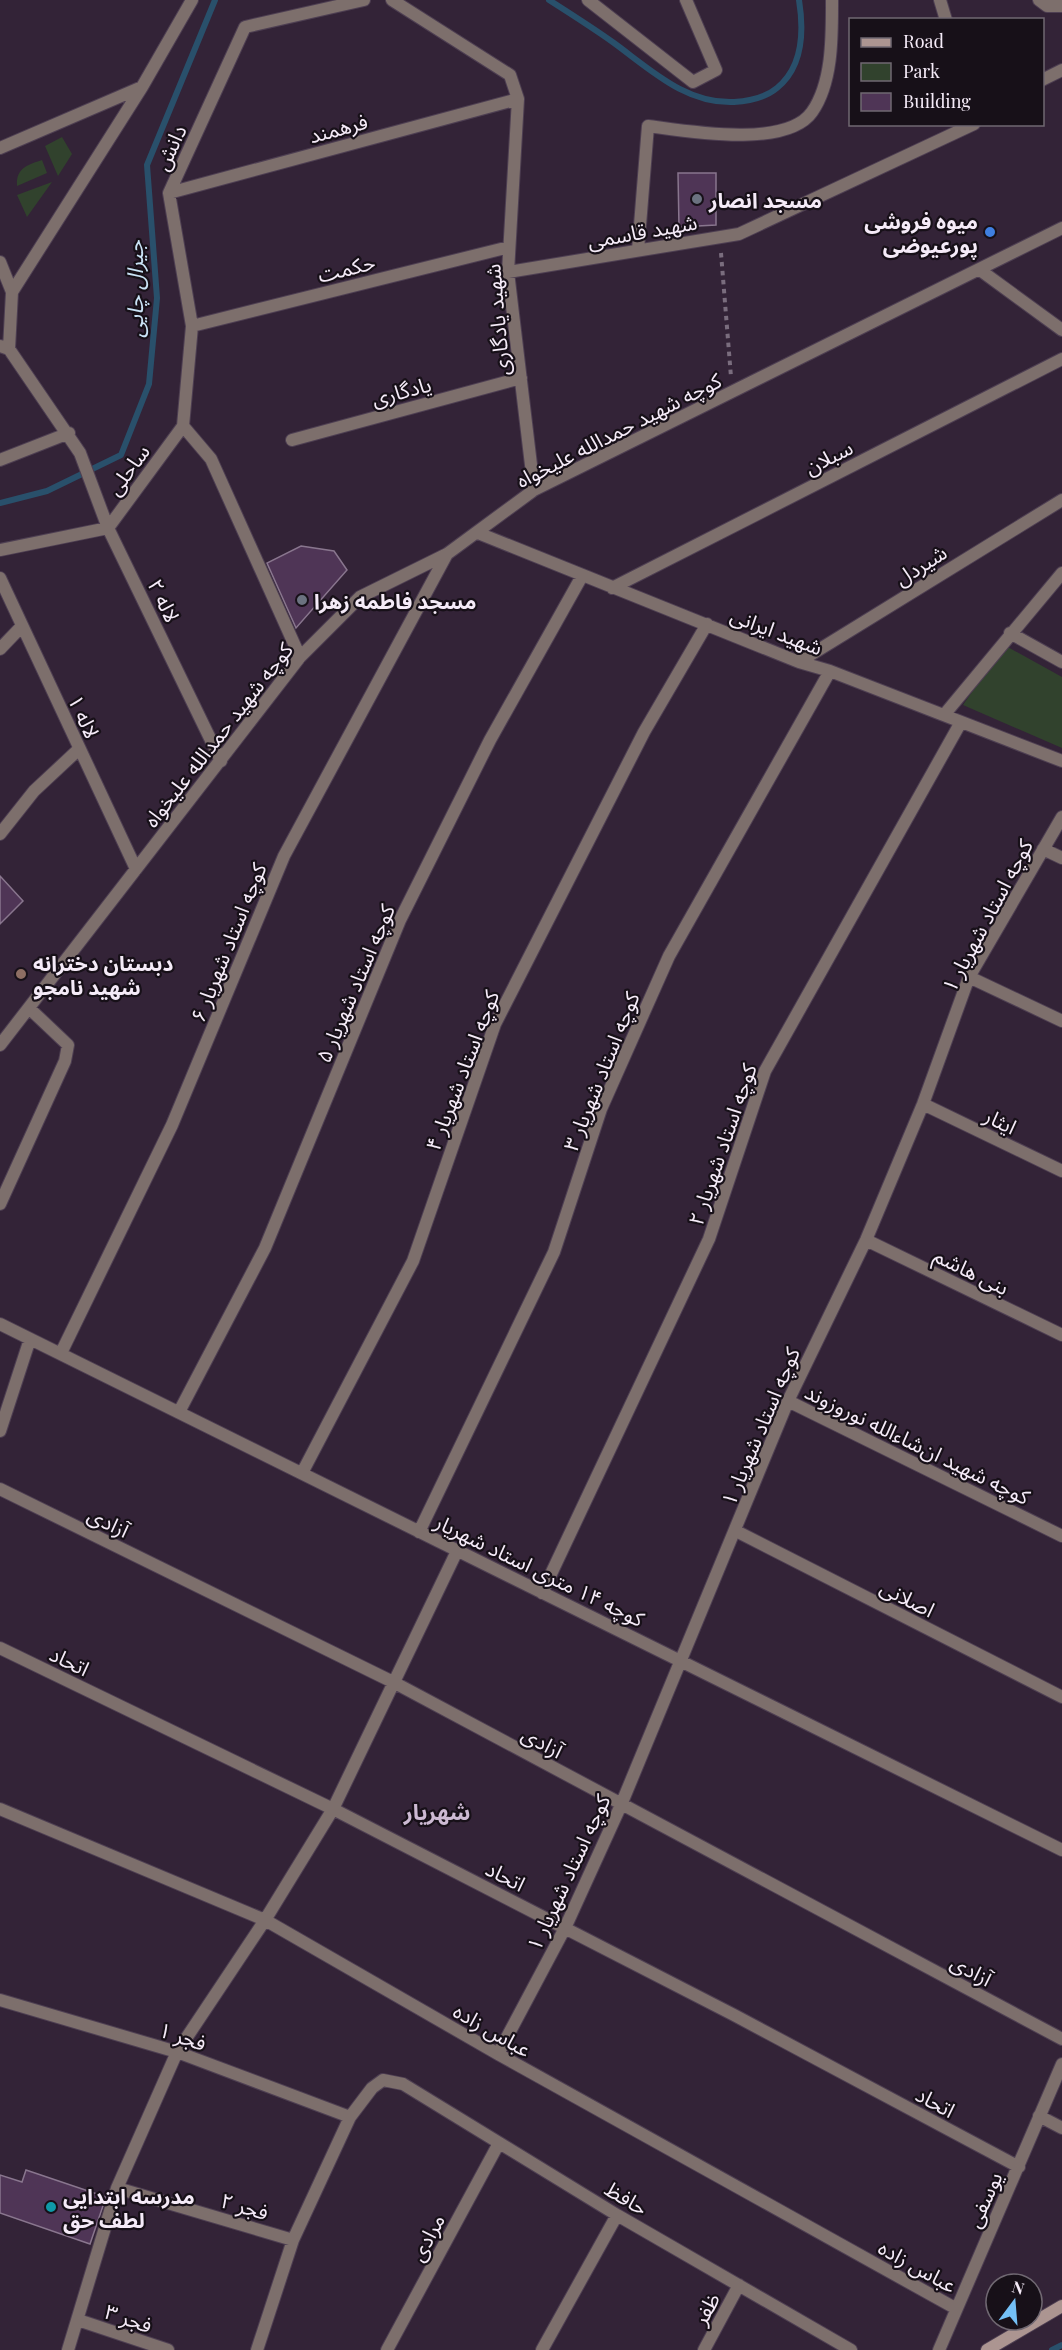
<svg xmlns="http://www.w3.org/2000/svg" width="1062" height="2350" font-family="'Playfair Display','Noto Sans Arabic',serif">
<rect width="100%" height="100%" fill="#332337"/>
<path fill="#31422d" d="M62,137L72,154L58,176L45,146Z
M42,160L47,173L17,186C16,168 27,165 42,160Z
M52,182L27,217L17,195Z
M1004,645L1062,677V748L963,705Z"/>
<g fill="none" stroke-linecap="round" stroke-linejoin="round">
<path stroke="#29506b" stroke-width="6" d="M549,0C571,14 593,28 614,43C651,70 686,104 734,102C749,101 765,98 777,88C803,67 804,31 799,0
M0,503L47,491L121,455L149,384L157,298L147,165L215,0
M1052,2350L1062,2345"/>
</g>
<path fill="#4f3556" stroke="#89768e" stroke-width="1.5" d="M678,173H716V225L679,227Z
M301,546L334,551L347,570L296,628L267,563Z
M0,876L23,901L0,924Z
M26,2170L106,2197L90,2244L0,2213V2175L22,2182Z"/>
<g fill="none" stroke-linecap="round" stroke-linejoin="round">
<g stroke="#4e3f52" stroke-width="14">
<path id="street" d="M392,0L510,75L518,99L508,272L534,490
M588,0L693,82L716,70L686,0
M940,0L946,20
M1039,0L1047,6H1062
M1042,80L1062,70
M0,148L142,87
M169,193L518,99
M638,250L648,126C686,131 786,149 812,112C833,82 832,35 832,0
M0,262L12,292L9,349L0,346
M980,270L1062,330
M508,272L739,234L974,124
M12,292L142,87L192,0
M192,326L509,247
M9,349L80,453L108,528L221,761
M183,426L211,459L300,657
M292,440L521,378
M0,460L69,433
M478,533L799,662L830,671L1062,761
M0,550L108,528L183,426L192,326L169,193L245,27L364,0
M0,578L136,869
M612,588L1062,359
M1010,633L1062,662
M0,649L21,627
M799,662L1062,500
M944,715L1062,573
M0,834L34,791L79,749
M1043,849L1062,858
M969,977L1062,1021
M0,1045L300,657L360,597L447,554L534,490L1062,228
M923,1104L1062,1171
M0,1204L65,1061L68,1045L30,1009
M866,1240L1062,1335
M0,1324L1062,1850
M61,1353L172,1125L284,856L447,554
M788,1401L1062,1536
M179,1412L265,1248L400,920L490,740L582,576
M0,1431L30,1339
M302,1473L413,1261L495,1024L644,732L707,624
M0,1489L395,1683L1062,2039
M736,1531L1062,1697
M419,1532L554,1252L601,1109L669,956L830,671
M542,1593L709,1239L765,1071L961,722
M0,1648L333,1809L734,2015L1019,2167
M0,1809L265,1920L498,2054L955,2308
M0,2000L177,2052L350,2117
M498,2054L565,1928L621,1805L788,1401L866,1240L923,1104L969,977L1062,817
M1039,2116L1062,2128
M117,2188L293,2240
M78,2320L168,2350
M68,2350L117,2188L177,2052L265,1920L333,1809L457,1551
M257,2350L293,2240L350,2117L372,2088L383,2080L403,2084L617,2215L851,2350
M387,2350L499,2143
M542,2350L617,2215
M704,2350L739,2285
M939,2350L1062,2064"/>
</g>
<g stroke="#4e3f52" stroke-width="14">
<path id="secondary" d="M987,2350L1062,2306"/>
</g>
<path stroke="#7a6d7e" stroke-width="4" stroke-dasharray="4.5 4.5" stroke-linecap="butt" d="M721,253L731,377"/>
<use href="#street" stroke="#7d6f6c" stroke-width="12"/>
<use href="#secondary" stroke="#ac9591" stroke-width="12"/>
</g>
<g fill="#6b7280" stroke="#171018" stroke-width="2">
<circle cx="697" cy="199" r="6"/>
<circle cx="302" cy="600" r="6"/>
</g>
<circle fill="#3f7fe0" stroke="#171018" stroke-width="2" cx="990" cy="232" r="6"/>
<circle fill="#8d6e63" stroke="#171018" stroke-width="2" cx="21" cy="974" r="6"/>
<circle fill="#0f9aa8" stroke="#171018" stroke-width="2" cx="51" cy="2207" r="6"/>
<g text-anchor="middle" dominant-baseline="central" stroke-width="4.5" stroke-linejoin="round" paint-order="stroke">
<g font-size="21" fill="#f5ebf8" stroke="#171018">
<text transform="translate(338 127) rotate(-15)">فرهمند</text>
<text transform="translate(169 147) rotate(-65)">دانش</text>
<text transform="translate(642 230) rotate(-10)">شهید قاسمی</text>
<text transform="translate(346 267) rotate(-14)">حکمت</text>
<text transform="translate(496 320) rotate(-95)">شهید یادگاری</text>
<text transform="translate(401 390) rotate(-15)">یادگاری</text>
<text transform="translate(618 429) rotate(-27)">کوچه شهید حمدالله علیخواه</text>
<text transform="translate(828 456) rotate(-27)">سبلان</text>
<text transform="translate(127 469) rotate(-54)">ساحلی</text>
<text transform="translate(920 564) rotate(-32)">شیردل</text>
<text transform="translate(165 600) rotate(64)">لاله ۲</text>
<text transform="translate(777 630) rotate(21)">شهید ایرانی</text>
<text transform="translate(85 716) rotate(65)">لاله ۱</text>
<text transform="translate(217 734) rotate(-52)">کوچه شهید حمدالله علیخواه</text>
<text transform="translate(986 915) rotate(-62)">کوچه استاد شهریار ۱</text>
<text transform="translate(227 942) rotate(-68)">کوچه استاد شهریار ۶</text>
<text transform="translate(354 983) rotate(-67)">کوچه استاد شهریار ۵</text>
<text transform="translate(461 1070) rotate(-69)">کوچه استاد شهریار ۴</text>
<text transform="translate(600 1071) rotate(-68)">کوچه استاد شهریار ۳</text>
<text transform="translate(1001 1120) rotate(26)">ایثار</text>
<text transform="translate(721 1144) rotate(-71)">کوچه استاد شهریار ۲</text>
<text transform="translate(972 1270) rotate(26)">بنی هاشم</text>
<text transform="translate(759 1426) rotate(-67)">کوچه استاد شهریار ۱</text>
<text transform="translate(918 1443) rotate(26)">کوچه شهید ان‌شاءالله نوروزوند</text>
<text transform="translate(109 1521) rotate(26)">آزادی</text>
<text transform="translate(540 1569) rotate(26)">کوچه ۱۴ متری استاد شهریار</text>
<text transform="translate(908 1597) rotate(27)">اصلانی</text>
<text transform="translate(70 1660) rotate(26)">اتحاد</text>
<text transform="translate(543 1741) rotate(28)">آزادی</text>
<text transform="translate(567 1872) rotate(-65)">کوچه استاد شهریار ۱</text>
<text transform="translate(506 1875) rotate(27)">اتحاد</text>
<text transform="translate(972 1969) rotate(28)">آزادی</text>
<text transform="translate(493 2029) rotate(30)">عباس زاده</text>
<text transform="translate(183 2035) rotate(18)">فجر ۱</text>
<text transform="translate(936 2101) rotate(28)">اتحاد</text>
<text transform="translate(627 2197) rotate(31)">حافظ</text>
<text transform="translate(983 2199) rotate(-66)">یوسفی</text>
<text transform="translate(245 2205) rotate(16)">فجر ۲</text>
<text transform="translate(426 2237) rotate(-62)">مرادی</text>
<text transform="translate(918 2265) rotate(29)">عباس زاده</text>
<text transform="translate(705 2308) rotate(-61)">ظفر</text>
<text transform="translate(129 2317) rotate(19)">فجر ۳</text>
</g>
<g font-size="21" font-weight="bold" fill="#f5ebf8" stroke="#171018" text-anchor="start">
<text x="709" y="199">مسجد انصار</text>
<text x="978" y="220" text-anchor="end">میوه فروشی<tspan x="978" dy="24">پورعیوضی</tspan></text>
<text x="314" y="600">مسجد فاطمه زهرا</text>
<text x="33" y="962">دبستان دخترانه<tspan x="33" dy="24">شهید نامجو</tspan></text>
<text x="63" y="2195">مدرسه ابتدایی<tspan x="63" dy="24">لطف حق</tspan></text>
</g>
<g font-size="22" font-style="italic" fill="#cae3f6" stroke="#171018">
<text transform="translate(134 289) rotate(-90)">جیرال چایی</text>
</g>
<g font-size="22" font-weight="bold" fill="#cdbad3" stroke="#171018">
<text x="437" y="1811">شهریار</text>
</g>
</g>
<rect x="849" y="18" width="195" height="108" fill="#171018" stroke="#706872" stroke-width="1.5"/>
<rect x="861" y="38" width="30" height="9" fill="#ac9591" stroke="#706872" stroke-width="1.5"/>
<text x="903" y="48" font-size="18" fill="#f5ebf8">Road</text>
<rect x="861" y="63" width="30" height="18" fill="#31422d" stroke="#706872" stroke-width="1.5"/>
<text x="903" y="78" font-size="18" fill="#f5ebf8">Park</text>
<rect x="861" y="93" width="30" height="18" fill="#4f3556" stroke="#706872" stroke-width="1.5"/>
<text x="903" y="108" font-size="18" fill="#f5ebf8">Building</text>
<g transform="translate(1014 2302) rotate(16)"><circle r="28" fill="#171018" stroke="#706872" stroke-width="1.5"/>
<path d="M0-4.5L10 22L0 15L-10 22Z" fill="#74c0f6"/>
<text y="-9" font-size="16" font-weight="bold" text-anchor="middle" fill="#f5ebf8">N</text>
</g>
</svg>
